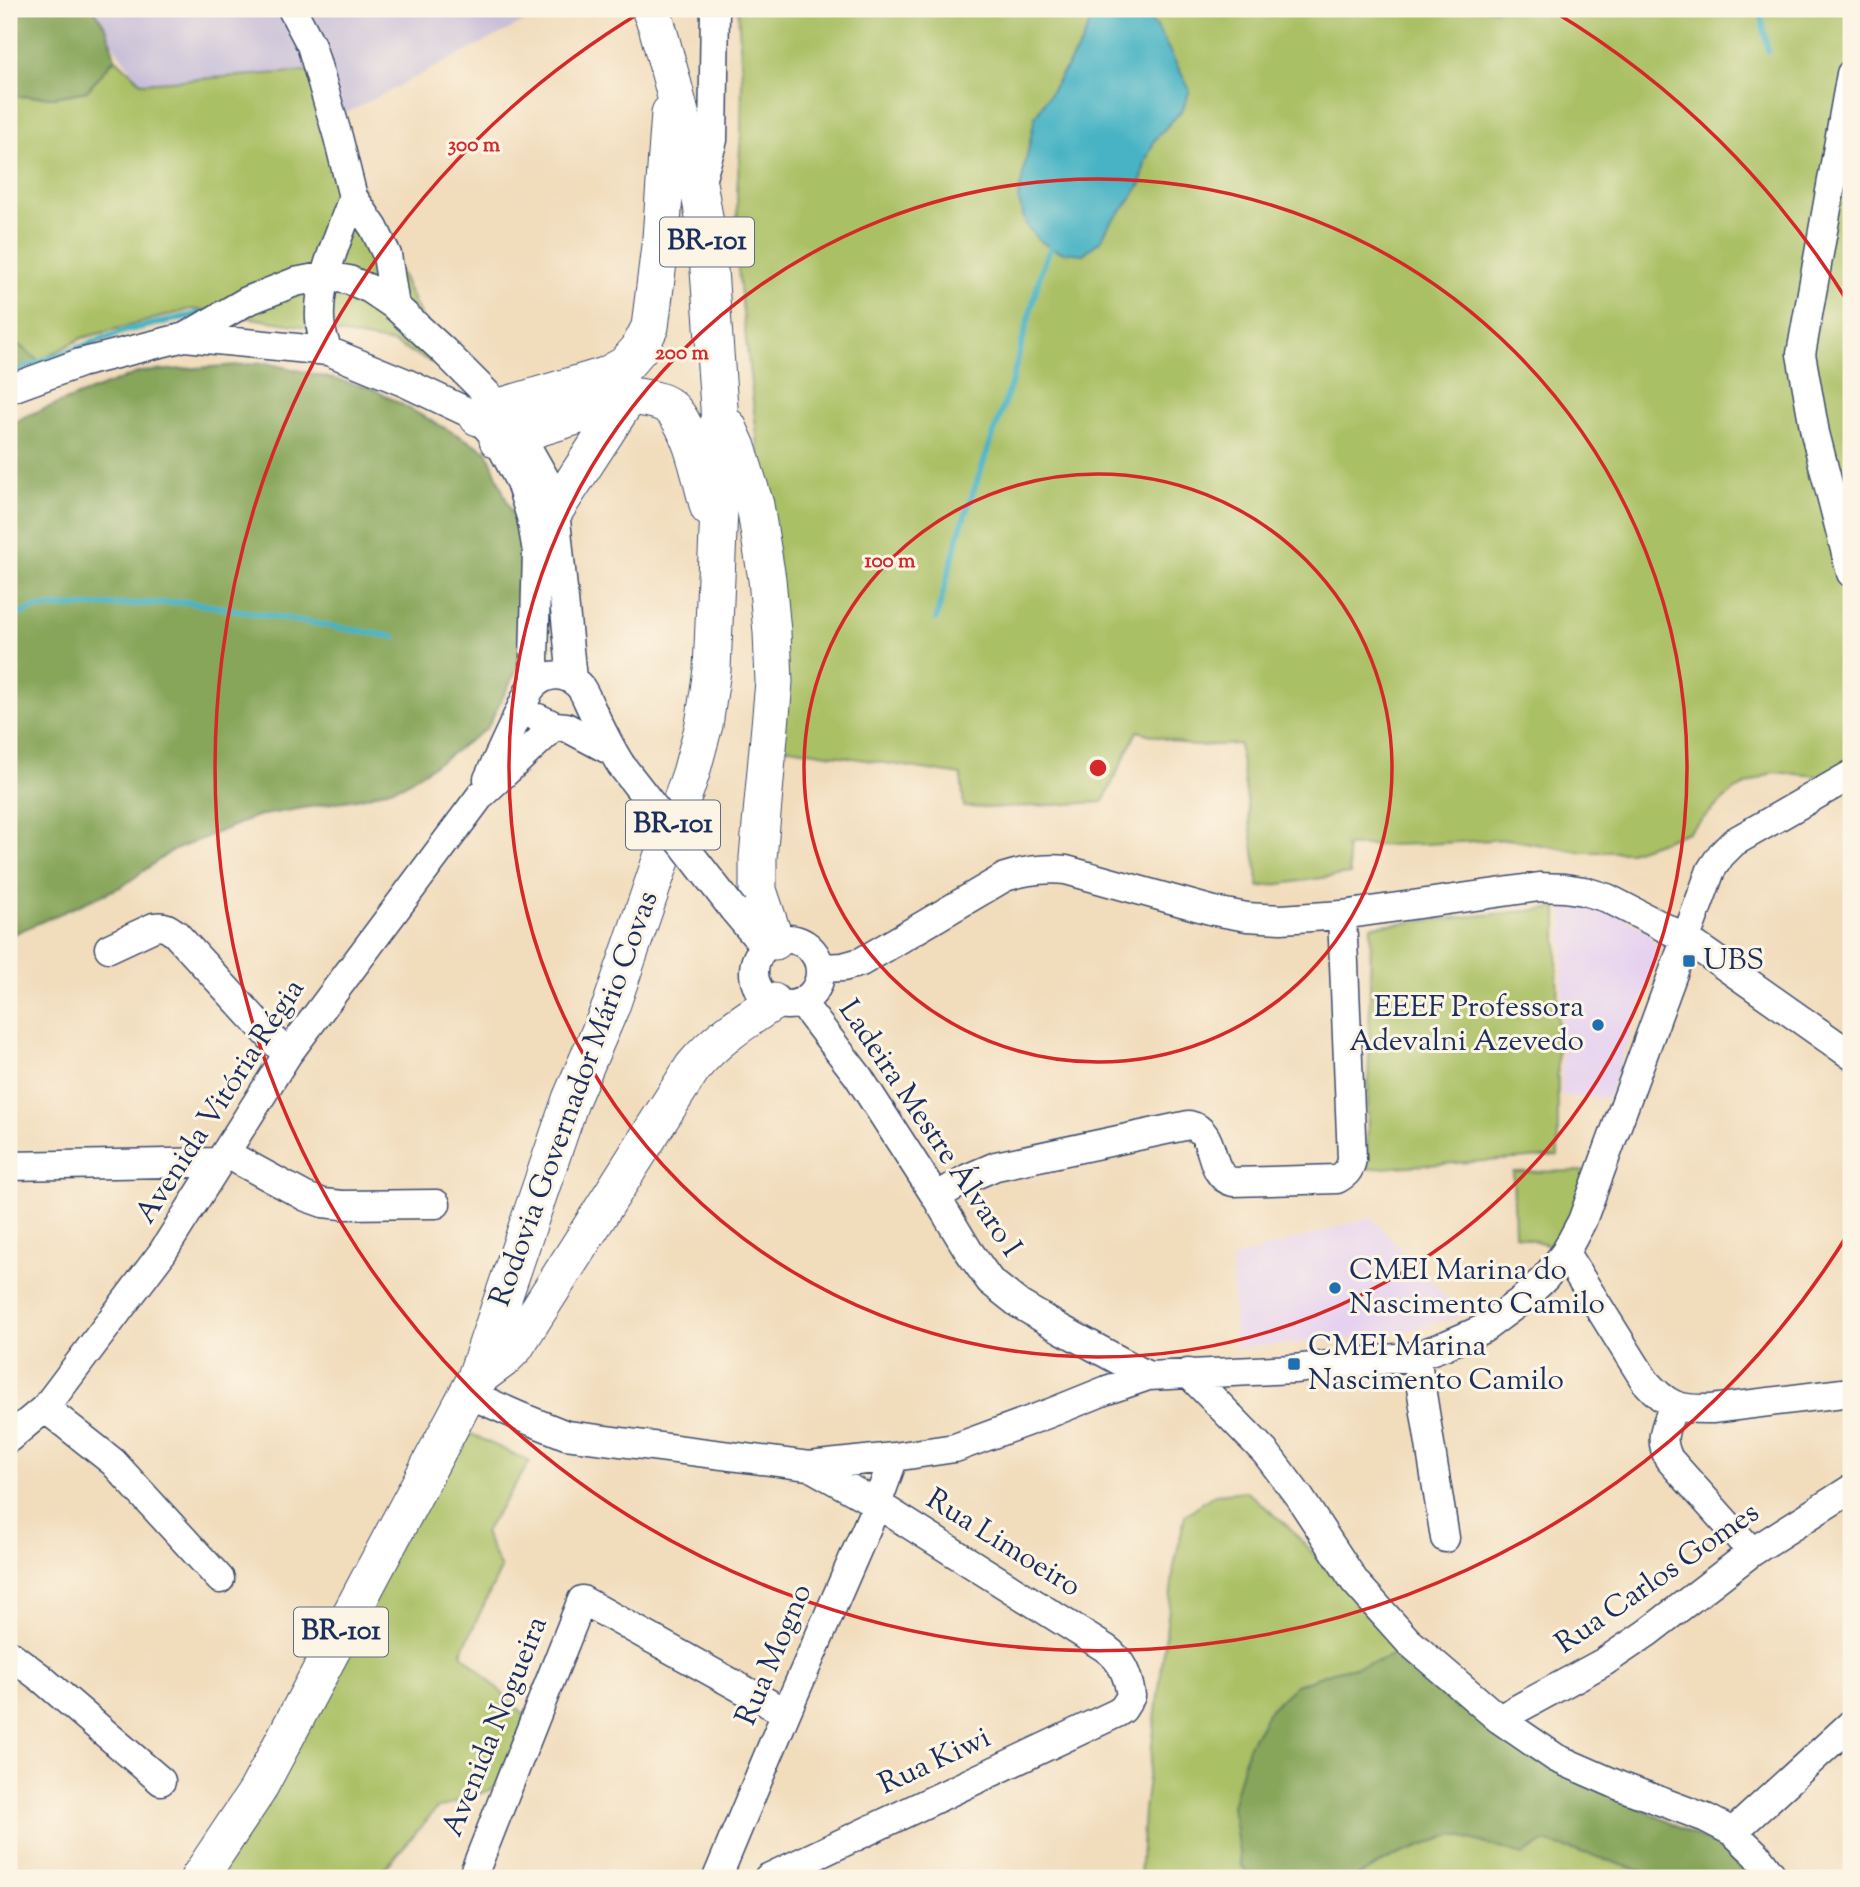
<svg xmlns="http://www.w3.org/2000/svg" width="1860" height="1887" font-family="'Sorts Mill Goudy',serif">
<rect width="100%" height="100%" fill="#fcf5e5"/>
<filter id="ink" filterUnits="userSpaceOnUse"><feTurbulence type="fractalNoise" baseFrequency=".0143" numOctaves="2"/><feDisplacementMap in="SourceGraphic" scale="14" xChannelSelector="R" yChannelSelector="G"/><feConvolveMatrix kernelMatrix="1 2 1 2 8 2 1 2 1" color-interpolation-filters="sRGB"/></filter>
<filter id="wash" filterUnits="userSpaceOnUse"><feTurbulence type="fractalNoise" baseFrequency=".00686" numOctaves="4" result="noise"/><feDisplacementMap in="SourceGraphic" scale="28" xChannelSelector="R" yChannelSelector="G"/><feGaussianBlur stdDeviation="1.57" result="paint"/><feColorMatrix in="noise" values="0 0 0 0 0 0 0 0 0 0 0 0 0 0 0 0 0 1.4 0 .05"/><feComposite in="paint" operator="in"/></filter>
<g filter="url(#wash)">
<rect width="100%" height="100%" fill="#f1dcbb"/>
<path fill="#e6d2f0" d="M1583,904L1609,908L1650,934L1658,953L1608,1098L1562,1096L1563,906Z
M1371,1217L1464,1316L1384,1336L1235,1348L1232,1259Z"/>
<path fill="#c8bfd8" d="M88,9H549L323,125L160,112Z"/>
<path fill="#aac065" stroke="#627862" stroke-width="2" d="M738,9H1095L1082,43L1051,91L1083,254L1101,240L1110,223L1124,208L1141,184L1145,162L1155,139L1183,109L1157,27L1138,9H1846L1851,21V765L1830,777L1773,772L1733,791L1688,832L1630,852H1581L1508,839L1425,844L1346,846L1350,874L1259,887L1239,744L1192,746L1137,731L1103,802L996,808L964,807L961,775L783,747L777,612L738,270L737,191L741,134L742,79Z
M115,58L142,83L308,71L445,369L393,343L283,323L192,309L82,338L39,361L9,337V96L55,97L87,91Z
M1557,908L1558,1156L1367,1169L1371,926Z
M1594,1171L1563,1249L1515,1235L1513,1172Z
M461,1429L530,1462L484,1533L501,1569L461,1653L530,1720L498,1787L436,1809L377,1878H215Z
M1246,1491L1288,1526L1401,1651L1379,1661L1333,1672L1296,1685L1241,1865L1252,1878H1140L1144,1810L1174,1567L1185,1515L1215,1494Z
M1454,1834L1523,1855L1544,1842L1592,1855L1662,1878H1354L1397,1855Z"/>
<path fill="#87a65a" stroke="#516a5c" stroke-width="2" d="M9,9H94L107,30L115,58L87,91L55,97L9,96Z
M9,337L39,361L9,376Z
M267,363L371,388L487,451L514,519L530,569L526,652L487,728L444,759L403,785L362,798L257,816L170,852L123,886L9,936V426L26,416L140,372Z
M1401,1651L1516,1744L1731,1854L1749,1870L1736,1878H1662L1592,1855L1544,1842L1523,1855L1454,1834L1397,1855L1354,1878H1252L1241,1865L1232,1806L1248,1747L1270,1709L1296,1685L1333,1672L1379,1661Z"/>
<path fill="#47b3c4" stroke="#317191" stroke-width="2" d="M1095,9H1138L1157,27L1190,90L1183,109L1155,139L1145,162L1141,183L1124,208L1110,223L1101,240L1083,254L1062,252L1051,248L1039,240L1027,227L1018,199L1035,117L1082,43Z"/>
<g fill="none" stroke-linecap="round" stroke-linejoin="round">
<path stroke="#47b3c4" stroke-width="6" d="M1760,9L1768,51
M13,374L23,368L125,331L202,313
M9,619L34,608L187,602L395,637
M936,619L960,530L1011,384L1043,264L1053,243"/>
</g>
</g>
<g filter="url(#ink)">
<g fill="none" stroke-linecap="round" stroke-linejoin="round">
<g stroke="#3b496c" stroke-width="31">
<path id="minor" d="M292,9L311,45L338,137L353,197L374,228L387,255L395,306
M1851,74L1801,354L1815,433L1851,573
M699,188L713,140L715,9
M185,337L328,351L406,383L478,417L498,440L520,482L531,517L537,552L534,659L536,683
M328,351C324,341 320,330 320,319C318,278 340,235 353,197
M9,389L80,363L185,337L247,301L295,282L326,276L349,280L370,289L395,306L443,350L500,407L519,433L545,479L551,494L555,510L572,679
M538,718L555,726L566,727L611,751
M488,779L530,689C544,672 566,670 581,688C586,695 589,705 593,712C602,731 610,748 621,765
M733,909L765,947
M754 972a33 33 0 1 1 66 0a33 33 0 1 1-66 0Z
M109,948L154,927C164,925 168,928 176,934L287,1055
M820,968L843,967L861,962L1005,877C1026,870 1044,868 1066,870L1214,911L1247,917L1281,919L1342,915L1539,887L1564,888L1584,891L1607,898L1685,938L1851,1055
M801,1002L858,1076L936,1197L968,1250L990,1281L1019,1304L1061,1329L1148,1376
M225,1153L306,1197L323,1203L342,1205L436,1204
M9,1166L220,1162
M936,1197L968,1178L996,1166L1189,1125C1219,1131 1205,1175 1233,1182L1337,1179C1346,1174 1350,1170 1352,1159L1342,915
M1565,1253L1645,1381C1667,1406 1679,1410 1712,1409L1851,1392
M1416,1356L1445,1538
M1188,1373L1266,1453L1300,1498L1355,1582L1408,1641L1499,1719L1556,1758L1620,1786L1706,1818L1733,1832L1757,1855L1774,1878
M469,1394L521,1417L566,1435L809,1466L894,1457L955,1448L1050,1413L1107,1390L1148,1376L1294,1369L1416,1356L1446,1345L1483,1329L1522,1300L1545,1278L1565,1253L1582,1221L1711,870L1721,855L1734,842L1851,775
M1674,1405C1666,1427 1658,1437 1669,1459L1752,1552
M45,1408L113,1462L220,1579
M9,1438L45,1408L162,1253L287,1055L481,795L555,726
M9,1654L41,1678L161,1781
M1499,1719L1604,1662L1647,1633L1752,1552L1851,1489
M1733,1832L1851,1724
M472,1878L582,1600L786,1713
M717,1878L786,1713L877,1504L894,1457
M768,1878L1117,1713L1123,1709L1131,1696C1128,1675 1122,1660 1105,1648L877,1504L809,1466"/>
</g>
<g stroke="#3b496c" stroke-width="39">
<path id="major" d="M478,417L500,407L605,376L625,365L639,349L650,327L661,238L670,113
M728,427L737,447L755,505L767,579L772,632L774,682L758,858V890L775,941
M498,440L638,397C650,399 664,400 673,410C692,430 701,480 709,508
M555,510L626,401
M475,1380L502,1360L515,1347L693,1067C716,1039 743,1022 773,1002
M199,1878L257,1791L475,1380L571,1099L611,1006L691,773L704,725L712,670L721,463L719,407L706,229L699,188L672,81L657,26L650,9"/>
</g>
<use href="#minor" stroke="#fff" stroke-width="28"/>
<use href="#major" stroke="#fff" stroke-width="37"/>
<g stroke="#3b496c" stroke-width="31" stroke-linecap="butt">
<path id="minor-bridge" d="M621,765L733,909"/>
</g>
<use href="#minor-bridge" stroke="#fff" stroke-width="28"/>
</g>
</g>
<g fill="none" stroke="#d62828" stroke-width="3.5">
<circle cx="1098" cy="768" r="294"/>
<circle cx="1098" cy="768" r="589"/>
<path d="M1851 1229A883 883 0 1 1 643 11M1553 11A883 883 0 0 1 1851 307"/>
</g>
<g fill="#1f6fb2" stroke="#fcf5e5" stroke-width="2.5">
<rect x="1682" y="954" width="14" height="14" rx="3.5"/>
<circle cx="1598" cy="1025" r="7"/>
<circle cx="1335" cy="1288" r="7"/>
<rect x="1287" y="1357" width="14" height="14" rx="3.5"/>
</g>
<g text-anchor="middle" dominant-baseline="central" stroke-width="6" stroke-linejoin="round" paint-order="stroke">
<g fill="#fcf5e5" stroke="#5e6a86" stroke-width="2">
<rect x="660" y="217.5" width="94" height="49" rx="5"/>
<rect x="626" y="800.5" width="94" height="49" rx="5"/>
<rect x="294" y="1607.5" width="94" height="49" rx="5"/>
</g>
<g font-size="28" font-weight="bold" fill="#1b2f5e">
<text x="707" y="242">BR-101</text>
<text x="673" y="825">BR-101</text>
<text x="341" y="1632">BR-101</text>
</g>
<g font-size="30" fill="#1b2f5e" stroke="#fcf5e5" text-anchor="start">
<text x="1703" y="961">UBS</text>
<text x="1584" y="1008" text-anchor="end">EEEF Professora<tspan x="1584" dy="34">Adevalni Azevedo</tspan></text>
<text x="1349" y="1271">CMEI Marina do<tspan x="1349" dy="34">Nascimento Camilo</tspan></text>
<text x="1308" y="1347">CMEI Marina<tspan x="1308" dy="34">Nascimento Camilo</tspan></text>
</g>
<g font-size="30" fill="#1b2f5e" stroke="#fcf5e5">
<text transform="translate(575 1099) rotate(-70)">Rodovia Governador Mário Covas</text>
<text transform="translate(221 1102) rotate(-57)">Avenida Vitória Régia</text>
<text transform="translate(929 1129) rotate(56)">Ladeira Mestre Álvaro I</text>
<text transform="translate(1003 1544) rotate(32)">Rua Limoeiro</text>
<text transform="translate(1658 1579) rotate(-35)">Rua Carlos Gomes</text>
<text transform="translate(775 1655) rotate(-67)">Rua Mogno</text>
<text transform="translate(496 1727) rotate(-68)">Avenida Nogueira</text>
<text transform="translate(935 1762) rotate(-25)">Rua Kiwi</text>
</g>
</g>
<circle cx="1098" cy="768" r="10" fill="#d62828" stroke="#fcf5e5" stroke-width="3.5"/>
<g font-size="21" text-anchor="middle" font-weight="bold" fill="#d62828" stroke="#fcf5e5" stroke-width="6" stroke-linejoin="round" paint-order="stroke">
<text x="474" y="151">300 m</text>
<text x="682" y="359">200 m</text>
<text x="890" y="567">100 m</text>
</g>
<rect width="1860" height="1887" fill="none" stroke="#fcf5e5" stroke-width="35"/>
</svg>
